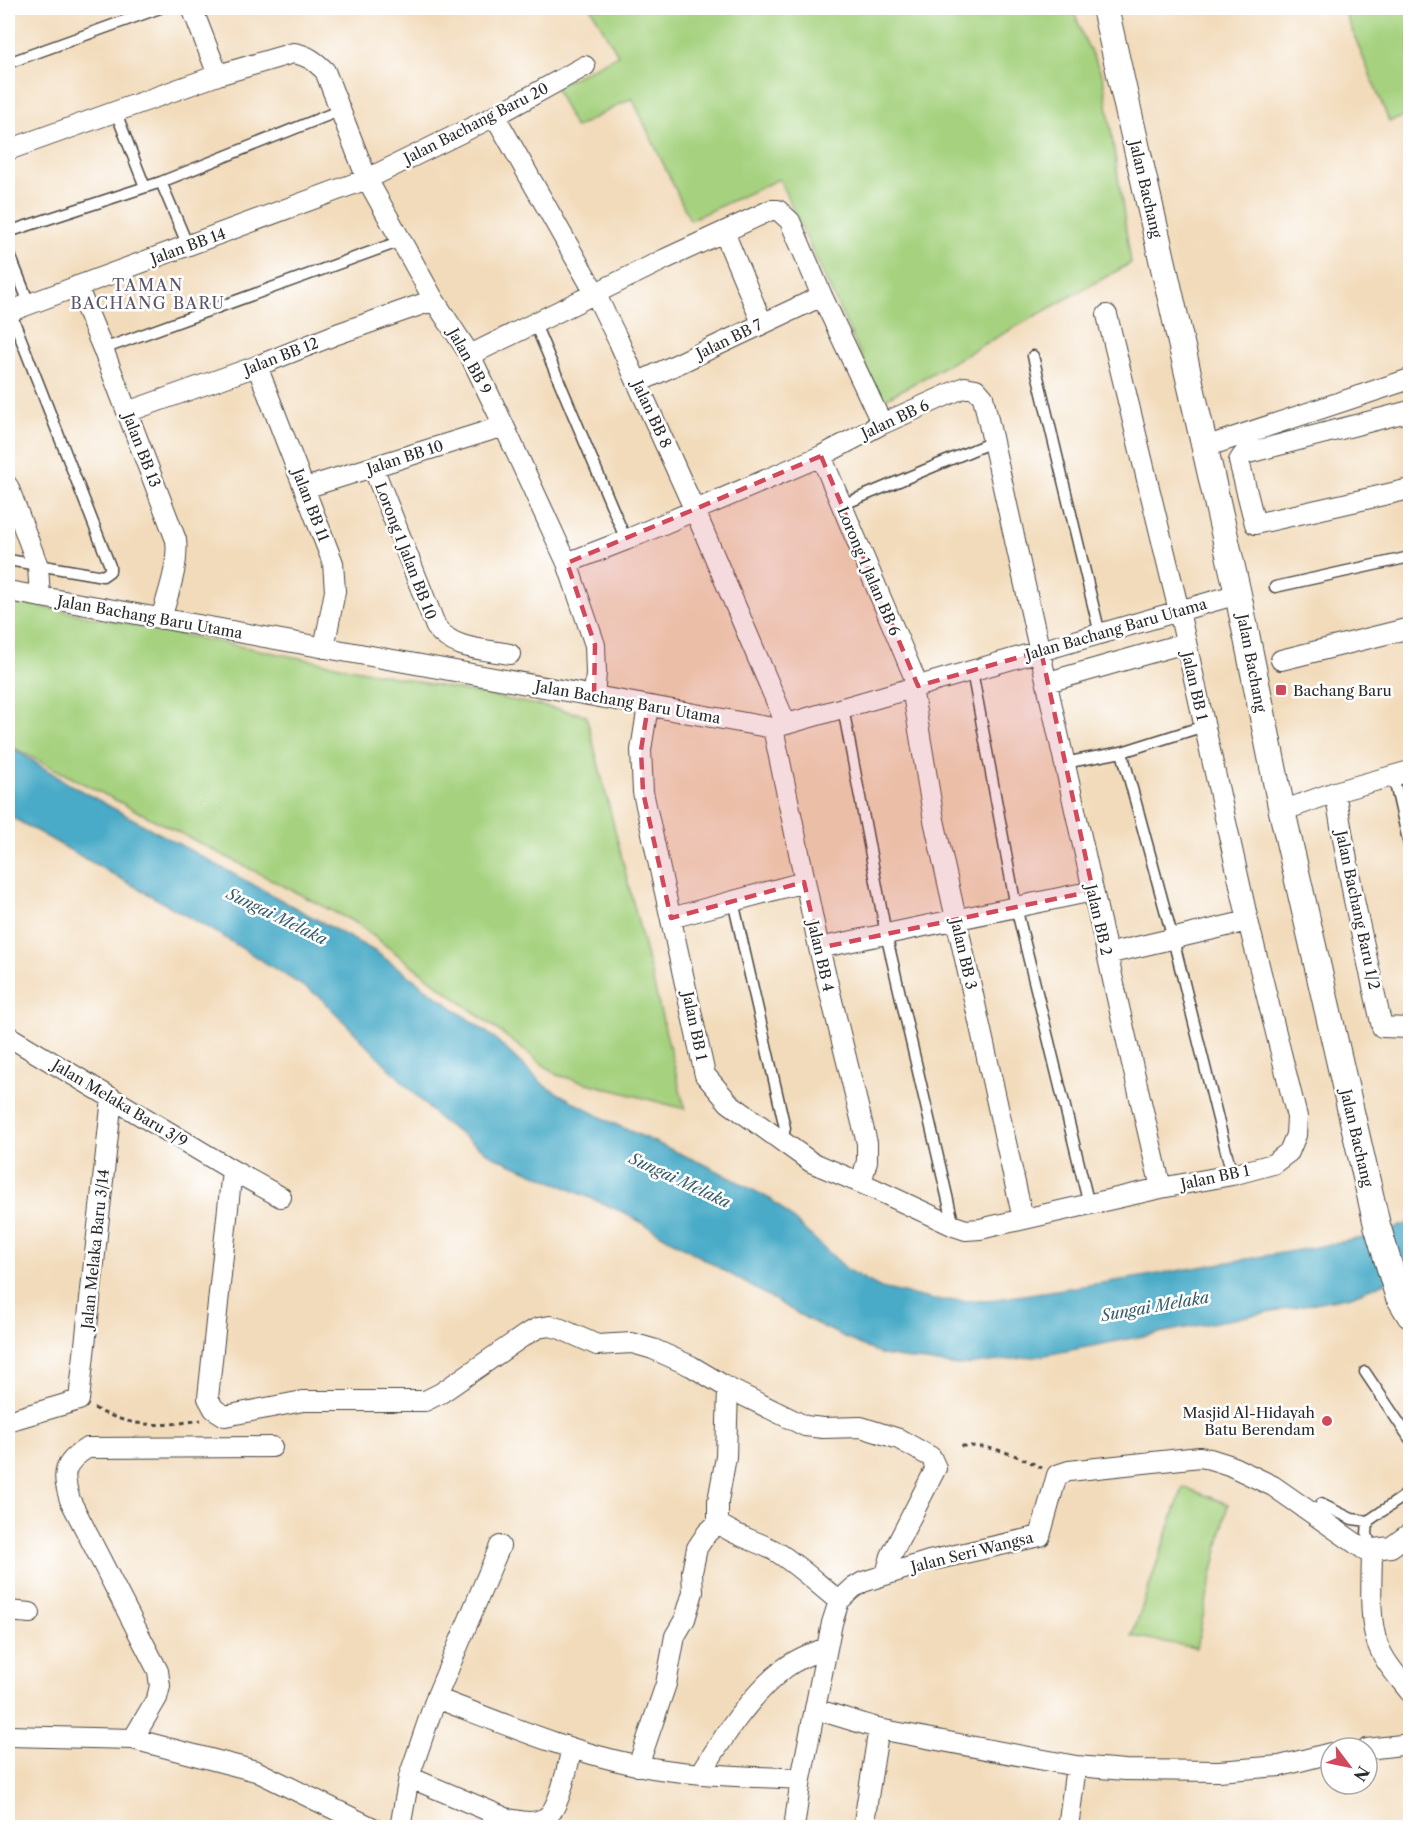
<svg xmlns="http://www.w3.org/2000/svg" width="1418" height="1835" font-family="'Libre Caslon Text',serif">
<rect width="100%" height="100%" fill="#fff"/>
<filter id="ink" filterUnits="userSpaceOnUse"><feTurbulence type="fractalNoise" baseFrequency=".0167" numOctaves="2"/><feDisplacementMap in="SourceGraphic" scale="12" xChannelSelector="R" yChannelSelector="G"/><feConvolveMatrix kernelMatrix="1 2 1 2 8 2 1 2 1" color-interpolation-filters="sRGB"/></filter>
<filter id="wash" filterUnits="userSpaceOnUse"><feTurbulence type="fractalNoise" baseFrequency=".008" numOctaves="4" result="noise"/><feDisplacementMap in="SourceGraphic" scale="24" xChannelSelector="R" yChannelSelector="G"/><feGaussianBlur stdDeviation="1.35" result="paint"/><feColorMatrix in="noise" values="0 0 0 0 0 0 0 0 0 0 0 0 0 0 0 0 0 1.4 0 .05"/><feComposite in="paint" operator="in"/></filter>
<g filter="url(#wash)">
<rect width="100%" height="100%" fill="#f2dbbb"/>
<path fill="#a6d27f" stroke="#687e55" stroke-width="1.5" d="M591,8H1073L1082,34L1103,77L1131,263L882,401L779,179L690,220L632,98L575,128L555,87L618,55Z
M1343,8H1410V116L1389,121Z
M8,600L586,715L685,1109L557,1075L356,923L8,745Z
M1183,1487L1228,1504L1196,1648L1132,1636Z"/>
<path fill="#48abc7" stroke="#3a6b79" stroke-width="1.5" d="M8,745L67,783L376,952L493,1037L545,1086L608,1121L712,1168L772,1200L849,1271L881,1288L934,1300L984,1301L1141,1277L1311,1248L1362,1238L1410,1223V1272L1351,1296L1040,1356L958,1366L882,1355L809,1320L625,1213L491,1155L441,1121L319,996L219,934L8,815Z"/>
</g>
<g filter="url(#ink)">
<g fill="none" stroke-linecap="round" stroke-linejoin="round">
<g stroke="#494541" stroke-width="13">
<path id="service" d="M8,63L160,8
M115,110L145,187
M161,182L188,246
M8,232L161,182L341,110
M8,250L29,303
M535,324L626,540
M103,349L401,241
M1033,356L1100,634
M842,505L992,442
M8,560L103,576L110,571V566L10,311
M1275,587L1410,557
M972,671L1016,907L1089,1205
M843,708L886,934L954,1226
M1122,752L1173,939L1232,1175
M1064,763L1122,752L1204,726
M1393,775L1410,849
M733,901L785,1128L782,1141
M1365,1372L1410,1439
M1321,1504L1352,1519L1368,1521
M1372,1550L1367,1534L1368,1521L1410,1492"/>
</g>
<g stroke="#494541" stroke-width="22">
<path id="minor" d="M192,8L218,75
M495,116L595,293L619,342L695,511L786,724
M8,150L218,75L293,53C307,55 315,61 325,71L367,179L434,300L470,355L504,426L567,563L595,645L596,673L594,696
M724,232L762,323
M77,286L103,349L176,540C179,566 168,593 161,619
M8,312L367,179L495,116L585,66
M470,355L665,259L771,210H778L790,221L822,296L882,424
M257,366L333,563L335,591L324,648
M637,383L822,296
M1410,411L1248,453L1243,455L1239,461L1255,524L1410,489
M127,412L257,366L337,334L434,300
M1205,447L1410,379
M821,456L918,686
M373,467L436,627C453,650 483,649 510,654
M8,486L38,566L40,597
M305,488L504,426
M567,563L626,540L821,456L882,424L965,387L976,389L983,397L1121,1016L1161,1188
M8,591L773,728L1238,594
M1281,660L1410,628
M1048,682L1185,643
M912,688L934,820L1023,1219
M648,706L641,750L643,792L705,1075L729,1103L811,1162L868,1186L954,1226L966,1230L980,1229L1161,1188L1232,1175L1273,1164L1289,1152L1296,1135L1297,1117L1248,921L1179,611L1107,315
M773,728L819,948L867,1143V1161L861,1183
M1335,792L1354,900L1382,1027L1410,1028
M1282,811L1335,792L1410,771
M671,918L804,882
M819,948L1093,891
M1107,954L1248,921
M8,1036L232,1170L281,1197
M232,1170L208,1398L214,1409L225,1416L303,1401H425L441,1393L525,1335L538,1328L550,1326L561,1329L597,1345L632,1343L653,1349L691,1366L728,1388L805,1426L823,1428L861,1427L899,1439L931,1457L936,1468L891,1556L886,1574
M728,1388L726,1457L718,1501V1523C734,1536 758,1541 777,1552C799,1566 819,1585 839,1601
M8,1421L79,1400L112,1098
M1372,1550C1372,1578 1368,1620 1378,1645C1385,1663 1399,1678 1410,1692
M8,1611L30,1613
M436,1698L500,1546
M815,1709L884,1730L1076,1766L1125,1770L1219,1771L1280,1766L1331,1753
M8,1736L133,1739L256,1771L373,1828
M133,1739L157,1698L160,1686L158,1671L70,1500C62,1474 62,1464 87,1448L272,1447
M1367,1749L1410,1744
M638,1766L666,1684L675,1636L685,1619L693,1592L692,1572L697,1548L707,1533L718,1523
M701,1773C724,1736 750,1695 785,1668C798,1658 812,1653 827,1648
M409,1777L508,1819C520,1821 534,1825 545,1818C560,1810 567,1766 572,1749
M400,1828L409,1777L436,1698C502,1723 567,1751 636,1765C690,1776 746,1776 801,1779
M794,1828L801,1779L832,1623L839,1601L853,1588L863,1582L929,1561L1040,1536L1057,1475L1069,1471L1200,1457L1210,1459L1229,1465L1273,1486L1365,1550L1391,1547L1410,1533
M863,1828L879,1728
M1068,1828L1076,1766"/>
</g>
<g stroke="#494541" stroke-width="28">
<path id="tertiary" d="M1105,8L1238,594L1282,811L1377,1225L1398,1295L1410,1315"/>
</g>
<path stroke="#494541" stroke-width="3" stroke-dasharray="4.5 4.5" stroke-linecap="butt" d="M94,1408C132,1428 159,1427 201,1420
M961,1446C991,1445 1015,1454 1042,1468"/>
<use href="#service" stroke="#fff" stroke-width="10"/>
<use href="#minor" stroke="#fff" stroke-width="20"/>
<use href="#tertiary" stroke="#fff" stroke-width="26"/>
</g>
</g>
<path fill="#d1495b" fill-opacity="0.2" stroke="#d1495b" stroke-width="4.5" stroke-dasharray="12 8" stroke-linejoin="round" d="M821,456L918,686L1041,651L1093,891L819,948L804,882L671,918L643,792L641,750L648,706L594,696L595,645L567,563Z"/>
<g fill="#d1495b" stroke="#fff" stroke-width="2">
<rect x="1275" y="684" width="12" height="12" rx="3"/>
<circle cx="1327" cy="1421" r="6"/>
</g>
<g text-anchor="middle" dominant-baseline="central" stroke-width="5" stroke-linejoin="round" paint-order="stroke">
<g font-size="15" fill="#2b2b2b" stroke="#fff">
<text transform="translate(476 123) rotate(-27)">Jalan Bachang Baru 20</text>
<text transform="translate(1146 189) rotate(77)">Jalan Bachang</text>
<text transform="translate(188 246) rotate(-20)">Jalan BB 14</text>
<text transform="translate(729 339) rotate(-26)">Jalan BB 7</text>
<text transform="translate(281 356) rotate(-21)">Jalan BB 12</text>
<text transform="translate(470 361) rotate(61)">Jalan BB 9</text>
<text transform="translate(652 414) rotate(65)">Jalan BB 8</text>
<text transform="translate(895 419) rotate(-25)">Jalan BB 6</text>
<text transform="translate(142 450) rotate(69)">Jalan BB 13</text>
<text transform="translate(405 457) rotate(-18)">Jalan BB 10</text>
<text transform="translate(311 505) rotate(69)">Jalan BB 11</text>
<text transform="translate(406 551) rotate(69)">Lorong 1 Jalan BB 10</text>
<text transform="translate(869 571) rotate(67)">Lorong 1 Jalan BB 6</text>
<text transform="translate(150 617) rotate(10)">Jalan Bachang Baru Utama</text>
<text transform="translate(1116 629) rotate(-16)">Jalan Bachang Baru Utama</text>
<text transform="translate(1252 663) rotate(79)">Jalan Bachang</text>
<text transform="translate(1195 686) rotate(77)">Jalan BB 1</text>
<text transform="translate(628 702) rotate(10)">Jalan Bachang Baru Utama</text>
<text transform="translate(1358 910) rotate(78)">Jalan Bachang Baru 1/2</text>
<text transform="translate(1099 920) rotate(77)">Jalan BB 2</text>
<text transform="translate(964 954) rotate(77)">Jalan BB 3</text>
<text transform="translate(821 956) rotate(77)">Jalan BB 4</text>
<text transform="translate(695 1026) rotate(78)">Jalan BB 1</text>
<text transform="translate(120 1103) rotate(31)">Jalan Melaka Baru 3/9</text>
<text transform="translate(1357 1138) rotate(77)">Jalan Bachang</text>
<text transform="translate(1215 1177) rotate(-12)">Jalan BB 1</text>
<text transform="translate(95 1249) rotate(-84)">Jalan Melaka Baru 3/14</text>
<text transform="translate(972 1552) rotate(-14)">Jalan Seri Wangsa</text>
</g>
<g font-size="15" fill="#2b2b2b" stroke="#fff" text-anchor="start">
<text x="1293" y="690">Bachang Baru</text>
<text x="1315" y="1412" text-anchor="end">Masjid Al-Hidayah<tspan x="1315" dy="17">Batu Berendam</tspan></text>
</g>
<g font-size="16" letter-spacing="1.5" fill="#5b5667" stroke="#fff">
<text x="148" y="285">TAMAN<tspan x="148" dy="18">BACHANG BARU</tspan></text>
</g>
<g font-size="16" font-style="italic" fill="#375e69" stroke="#fff">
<text transform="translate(277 916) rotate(26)">Sungai Melaka</text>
<text transform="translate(680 1180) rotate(25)">Sungai Melaka</text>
<text transform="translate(1155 1306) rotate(-10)">Sungai Melaka</text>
</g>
</g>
<rect width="1418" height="1835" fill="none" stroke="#fff" stroke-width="30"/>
<g transform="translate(1349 1766) rotate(122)"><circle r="28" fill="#ffffff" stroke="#aaaaaa" stroke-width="1.5"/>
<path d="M0-4.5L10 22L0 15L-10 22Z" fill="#d1495b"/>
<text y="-9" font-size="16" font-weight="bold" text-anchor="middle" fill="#2b2b2b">N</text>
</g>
</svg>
